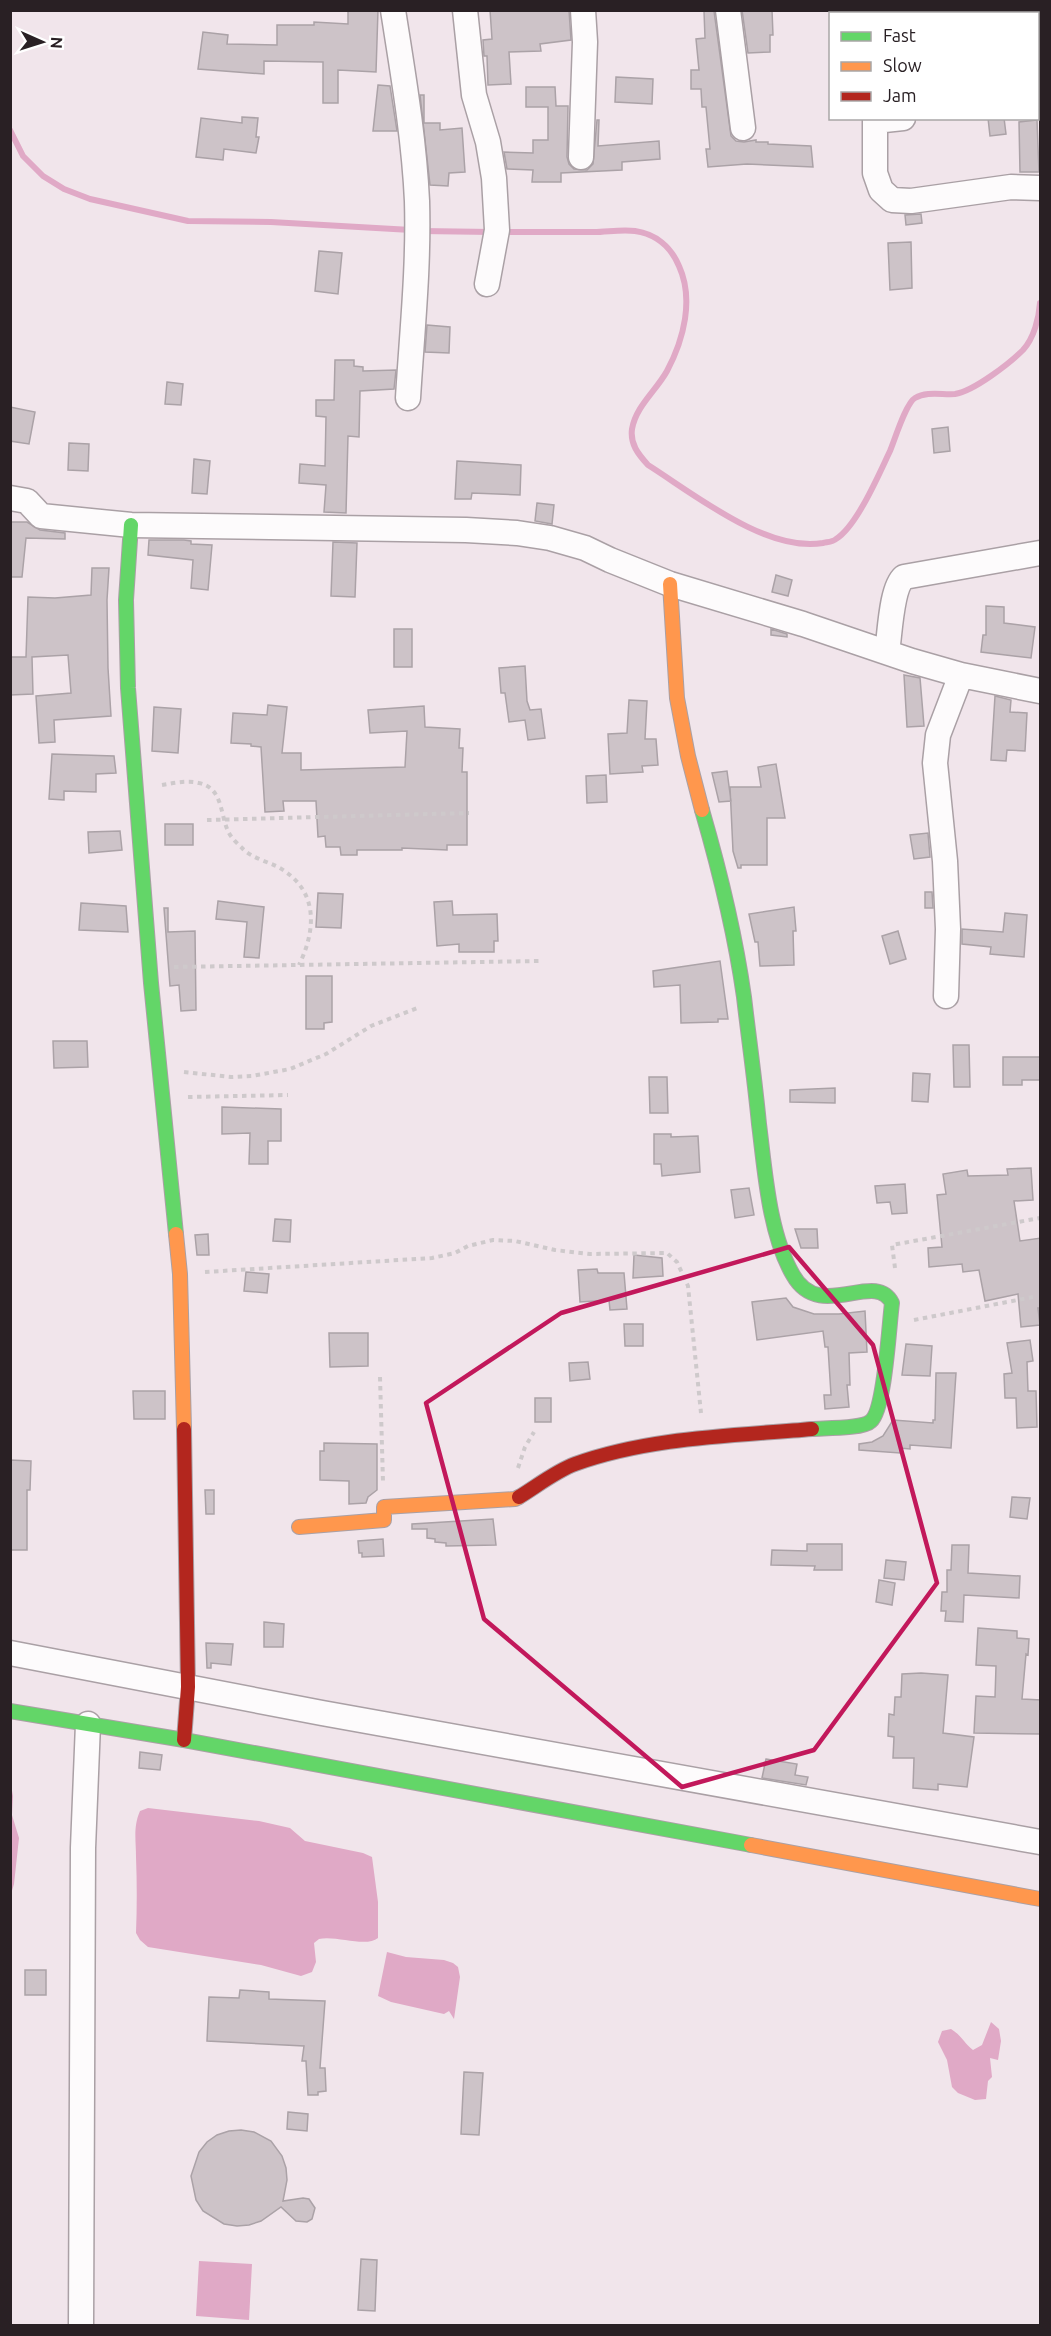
<svg xmlns="http://www.w3.org/2000/svg" width="1051" height="2336" font-family="Ubuntu,sans-serif">
<rect width="100%" height="100%" fill="#f1e5eb"/>
<path fill="#e0a9c6" d="M11,1785L13,1796L12,1815L19,1838L14,1884L11,1894Z
M148,1808L259,1821L290,1828L305,1841L363,1853L372,1857L378,1902V1938C366,1948 336,1935 319,1939L314,1943L316,1962L312,1972L301,1976L261,1965L148,1947L140,1940L136,1933C137,1908 137,1882 136,1857C136,1840 133,1827 140,1811Z
M387,1952L406,1957L444,1960L453,1963L458,1967L460,1977L454,2019L449,2011L444,2014L391,2002L378,1996Z
M991,2022L999,2029L1001,2041L998,2060L990,2058L992,2077L988,2081L986,2099L975,2100L958,2093L952,2087L947,2060L938,2042L942,2031L951,2029C961,2035 964,2043 973,2050L982,2045Z
M199,2261L252,2264L249,2320L196,2316Z"/>
<g fill="none" stroke-linecap="round" stroke-linejoin="round">
<path stroke="#e0a9c6" stroke-width="6" d="M10,130L23,156L43,176L64,189L90,199L188,221L271,222L411,230
M421,231L492,232
M502,232C533,232 563,232 594,232C607,232 622,229 635,231C656,234 671,247 679,266C694,299 684,339 667,371C656,391 636,406 632,429C630,444 638,454 648,465C694,494 767,553 823,543C827,542 833,542 836,539C857,526 879,474 890,451C895,439 906,403 915,398C927,391 942,395 955,394C974,391 1010,363 1023,350C1034,338 1039,318 1040,303"/>
</g>
<path fill="#cdc3c8" stroke="#aba2a7" stroke-width="1.5" d="M348,10H378L376,72L338,70V103H323V62L264,61V74L198,69L203,32L228,35L227,44L277,45V25H314V22L348,24Z
M490,10H569L571,40L540,44L541,51L509,52L511,84L488,85L487,56H484L483,40L492,39Z
M742,10H772L773,35H770V52L748,53Z
M704,11H714L731,136L736,141L744,142L756,140V142H768V144L811,146L813,167L747,164L708,167L706,149H710L706,107H702L701,89H691V70H699L696,39L705,38Z
M616,77L653,79L652,104L615,102Z
M378,85L390,86L397,131H373Z
M526,87H555L556,106H568L567,157L569,164L574,169L587,170L593,164L597,120H599L598,146L659,141L660,159L622,162V170L561,173V182H532L533,170L507,169L504,152L533,153V140H548V107H526Z
M420,95H424V123H440V130L462,128L465,172L449,173L448,186L430,185Z
M242,117L258,118L256,137H259L256,153L224,149L223,160L196,157L201,118L242,123Z
M988,118H1004L1006,134L990,136Z
M1037,120L1039,172H1020L1019,122Z
M921,214L922,223L906,225L905,215Z
M911,242L912,288L890,290L888,243Z
M319,251L342,253L338,294L315,291Z
M427,325L450,327L449,353L425,352Z
M335,360H354V366L363,367V371L396,370L394,389L360,391L359,437L348,436L346,513L324,512L326,485L299,483L300,464L325,466L326,417L316,416V400H334Z
M167,382L183,384L181,405L165,404Z
M10,407L35,412L29,444L10,441Z
M948,427L950,451L934,453L932,429Z
M69,443L89,444L88,471L68,470Z
M194,459L210,461L207,494L192,493Z
M457,461L521,465L520,495L472,493L471,499H455Z
M537,503L554,505L552,524L535,521Z
M10,522H27L40,530L65,533V539L26,538L22,577H10Z
M149,540H184L191,541V544L212,545L208,590L191,588L193,560L148,555Z
M333,542L357,543L355,597L331,596Z
M92,568H109L107,600L108,668L111,716L54,720L55,742L39,743L36,696L71,693L68,655L32,657L33,694L10,695V657H26L28,597L55,598L91,595Z
M776,575L792,580L788,596L772,592Z
M986,606L1004,607V623L1035,627L1031,658L981,652L983,635H986Z
M394,629H412V667H394Z
M771,629L787,634V637L771,635Z
M525,666L527,701L530,710L541,709L545,738L528,740L525,720L509,722L505,693H501L499,668Z
M904,675L920,678L924,726L907,727Z
M995,696L1011,700L1010,712L1027,713L1025,751L1007,750L1006,761L991,760Z
M629,700L647,701L645,739H656L658,765L642,766L643,772L610,774L608,734L627,733Z
M268,705L287,707L282,753H301V770L405,767L407,731L370,733L368,710L424,706L425,727L460,729L459,748H463L462,772H467V845H447V850L402,848V850H357V855H341L340,847H326L325,836L318,837L316,801H283L284,811L265,812L261,747L251,746V744L231,743L233,713L267,715Z
M154,707L181,709L178,753L152,751Z
M52,754L114,756L116,773L96,774V792L64,791V800L49,799Z
M776,764L785,818H767V865H741V868H738L733,851L730,787H761L758,767Z
M727,771L731,801L719,802L712,773Z
M606,775L607,802L587,803L586,776Z
M165,824H193V845H165Z
M120,831L122,850L89,853L88,832Z
M928,833L930,857L914,859L910,835Z
M925,892H932L933,908H925Z
M318,893L343,894L341,928L316,927Z
M218,901L264,907L259,958L244,957L247,922L216,919Z
M452,901L453,915L497,914L498,941H494V952H459V944L437,946L434,902Z
M81,903L126,906L128,932L79,930Z
M794,907L796,931H793L794,965L760,966L758,942H755L749,914Z
M164,908H168V932L195,931L196,1010L181,1011L179,985L170,986Z
M1005,913L1027,915L1024,957L990,954L991,947L962,944V929L1003,932Z
M898,931L906,959L890,964L882,936Z
M720,961L728,1019H718V1022L681,1023L680,985L654,987L653,971Z
M306,976H332V1022L324,1023V1029H306Z
M53,1041H87L88,1067L54,1068Z
M953,1045H969L970,1087H954Z
M1003,1057H1041V1080H1022V1085H1003Z
M913,1073L930,1074L928,1102L912,1101Z
M649,1077H667L668,1113H650Z
M835,1088V1103L790,1102V1090Z
M222,1107L281,1109V1141H268V1164H249L250,1133L222,1134Z
M654,1134H671V1137L698,1136L700,1172L662,1176L661,1164H654Z
M1031,1168L1033,1200L1014,1201L1020,1241L1041,1238V1308H1038L1040,1325L1021,1327L1018,1294L985,1301L979,1270L963,1272L962,1264L929,1267L928,1248L942,1247L937,1195L946,1194L943,1174L967,1170L968,1176L1008,1175L1007,1169Z
M905,1184L907,1213L892,1214L890,1202L877,1203L875,1186Z
M749,1188L754,1215L735,1218L731,1190Z
M275,1219L291,1220L290,1242L273,1241Z
M795,1229H817L818,1248H801Z
M208,1234L209,1255H197L195,1235Z
M634,1255L662,1258L663,1276L633,1278Z
M597,1269L598,1273H624L627,1309L610,1310L609,1300L580,1302L578,1270Z
M246,1272L269,1274L267,1293L244,1291Z
M786,1298L793,1307L814,1314H839L865,1311L867,1352L849,1353L850,1385H847L849,1407L825,1409L824,1395H831L828,1347H825L823,1331L757,1340L752,1302Z
M624,1324H643V1346H625Z
M329,1333H368V1366L330,1367Z
M1030,1340L1033,1361L1027,1362L1028,1391H1036L1037,1427L1017,1428L1016,1398H1005L1004,1374L1012,1373L1007,1343Z
M906,1344L932,1346L930,1376L902,1375Z
M588,1362L590,1379L570,1381L569,1363Z
M936,1373H956L951,1448L910,1445V1449L900,1448V1453L859,1450V1444L872,1442L883,1436L893,1420L933,1423V1420H935Z
M133,1391H165V1419H134Z
M535,1398H551V1422H535Z
M324,1443L377,1444V1490L368,1497L366,1503L349,1504V1481L320,1480V1451H324Z
M10,1460L31,1461L30,1490H27V1550H10Z
M205,1490H214V1514H206Z
M1012,1497L1030,1498L1027,1519L1010,1517Z
M493,1519L496,1545L446,1546V1543L435,1542V1539L427,1538V1529H412V1524Z
M383,1539L384,1556L362,1557V1553H359L358,1541Z
M807,1544H842V1570H814L815,1566L771,1565L772,1550L807,1551Z
M952,1545H969L968,1573L1020,1576L1019,1598L964,1595L963,1622L945,1621L946,1611H941L942,1592H947V1570H951Z
M886,1560L906,1562L904,1580L884,1578Z
M879,1580L895,1583L892,1605L876,1602Z
M264,1622L284,1624L283,1647H264Z
M978,1628L1017,1631V1638L1029,1639L1028,1655L1026,1654L1022,1699L1041,1700V1734L974,1733L976,1696L995,1697L996,1666L976,1665Z
M206,1643L233,1644L231,1665L211,1663V1668H207Z
M921,1673L948,1675L943,1733L974,1737L967,1787L938,1784V1790L913,1788L914,1758H893L894,1737L888,1736L889,1714L894,1715L895,1697H901L902,1674Z
M140,1752L162,1755L160,1770L139,1768Z
M766,1759L797,1764L795,1775L808,1777L806,1785L762,1778Z
M25,1970H46V1995H25Z
M240,1990L269,1992V1999L325,2001L320,2068H325L326,2091L318,2092V2095H308L306,2061H302L304,2046L207,2041L209,1997L239,1998Z
M464,2072L483,2073L479,2135L461,2134Z
M288,2112L308,2114L307,2131L287,2129Z
M241,2130L254,2132L271,2141L282,2156L286,2168L287,2180L283,2201L303,2198L309,2199L315,2208L312,2219L307,2222L296,2221L281,2207L261,2221L249,2225L237,2226L224,2224L203,2211L196,2200L191,2176L199,2152L207,2142L217,2135L229,2131Z
M361,2259L377,2260L375,2311L358,2310Z"/>
<g fill="none" stroke-linecap="round" stroke-linejoin="round">
<g stroke="#aaa0a5" stroke-width="27">
<path id="street" d="M393,10C403,74 414,137 417,201C419,266 412,332 408,398
M465,10L474,95L488,142L494,178L497,230L487,284
M728,10L743,128
M874,14V10
M1038,106L1040,105
M875,118V173L881,190L892,200L911,201L1011,187L1040,188
M875,121L903,118
M581,157L585,42L583,10
M10,498L27,501L41,516L131,525L466,530L517,533L550,538L585,548L610,560L670,584L803,624L912,661L961,675L1040,691
M887,652C890,634 891,588 904,577L1040,553
M946,996L948,929L945,861L935,763L938,735L961,675
M10,1653L322,1713L1040,1842
M81,2326L83,1848L88,1724"/>
</g>
<g stroke="#aaa0a5" stroke-width="16">
<path id="fast" d="M131,525L126,600L128,688L151,983L176,1234
M702,810C720,872 735,933 744,997C749,1040 755,1082 759,1124C765,1171 769,1234 793,1275C820,1323 875,1269 892,1303C889,1325 885,1409 871,1421C863,1429 824,1428 812,1429
M10,1711L184,1740L751,1845"/>
</g>
<g stroke="#aaa0a5" stroke-width="16">
<path id="slow" d="M670,584L677,698L688,756L702,810
M176,1234L180,1274L184,1429
M299,1527L384,1520V1507L515,1499L519,1497
M751,1845L1040,1899"/>
</g>
<g stroke="#aaa0a5" stroke-width="16">
<path id="jam" d="M519,1497C537,1486 556,1471 575,1464C650,1437 733,1436 812,1429
M184,1740L188,1687L184,1429"/>
</g>
<path stroke="#cec9cb" stroke-width="4" stroke-dasharray="4.5 4.5" stroke-linecap="butt" d="M162,785C174,783 187,780 199,783C223,788 220,814 228,831C231,838 238,844 243,849C251,857 265,861 276,866C317,887 318,926 299,965
M207,820L469,813
M174,967L540,961
M184,1072L231,1077L252,1076L290,1069L326,1054L371,1026L420,1007
M188,1097L288,1095
M895,1268L892,1245L1040,1218
M205,1272L432,1258L455,1253L468,1246L493,1240L515,1241L555,1250L590,1254L667,1253L677,1262L688,1286L701,1413
M914,1320L1033,1297
M380,1377L383,1482
M518,1468L525,1447L534,1432"/>
<use href="#street" stroke="#fdfbfc" stroke-width="24"/>
<use href="#fast" stroke="#63d668" stroke-width="14"/>
<use href="#slow" stroke="#ff974d" stroke-width="14"/>
<use href="#jam" stroke="#b3261e" stroke-width="14"/>
</g>
<path fill="none" stroke="#c2185b" stroke-width="4.5" stroke-linejoin="round" d="M789,1247L873,1345L937,1583L814,1750L682,1787L484,1619L426,1403L561,1313Z"/>
<rect width="1051" height="2336" fill="none" stroke="#292024" stroke-width="24"/>
<rect x="829" y="12" width="210" height="108" fill="#ffffff" stroke="#a9a6a7" stroke-width="1.5"/>
<rect x="841" y="32" width="30" height="9" fill="#63d668" stroke="#a9a6a7" stroke-width="1.5"/>
<text x="883" y="42" font-size="18" fill="#292024">Fast</text>
<rect x="841" y="62" width="30" height="9" fill="#ff974d" stroke="#a9a6a7" stroke-width="1.5"/>
<text x="883" y="72" font-size="18" fill="#292024">Slow</text>
<rect x="841" y="92" width="30" height="9" fill="#b3261e" stroke="#a9a6a7" stroke-width="1.5"/>
<text x="883" y="102" font-size="18" fill="#292024">Jam</text>
<g transform="translate(42 42) rotate(93)" stroke="#ffffff" stroke-width="4.5" paint-order="stroke">
<path d="M0-4.5L10 22L0 15L-10 22Z" fill="#292024"/>
<text y="-9" font-size="16" font-weight="bold" text-anchor="middle" fill="#292024">N</text>
</g>
</svg>
